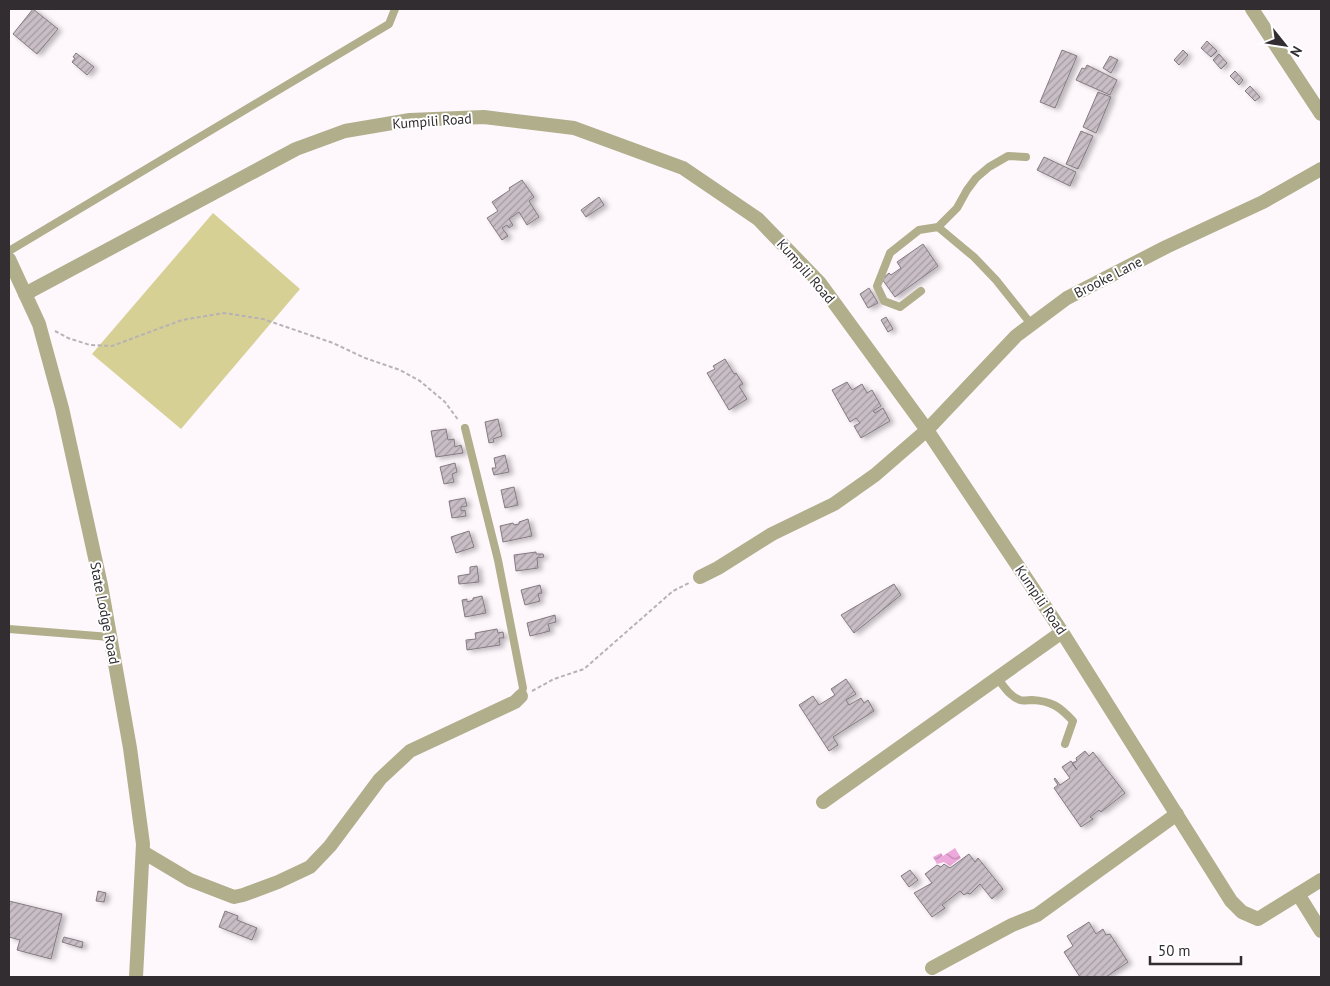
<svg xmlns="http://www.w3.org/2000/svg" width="1330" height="986" font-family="'PT Sans',sans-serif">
<defs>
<pattern id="water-waves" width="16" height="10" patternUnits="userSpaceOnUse" patternTransform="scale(1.25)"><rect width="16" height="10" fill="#eda9db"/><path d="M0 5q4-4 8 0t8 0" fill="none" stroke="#c18ab2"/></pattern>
<pattern id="building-hatch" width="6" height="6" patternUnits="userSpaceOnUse" patternTransform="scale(1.25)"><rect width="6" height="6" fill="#c9bec6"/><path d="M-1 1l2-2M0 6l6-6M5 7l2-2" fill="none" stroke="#a49ba1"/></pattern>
<filter id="shadow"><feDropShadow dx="4" dy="2" stdDeviation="2.5" flood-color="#0004"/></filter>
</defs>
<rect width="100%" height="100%" fill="#fef7fc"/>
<path fill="#d6d095" d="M213,213L300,289L181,429L92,354Z"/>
<path fill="url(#water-waves)" d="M955,848L961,858L950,866L944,862L937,864L933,857L941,853L943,856Z"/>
<path fill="url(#building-hatch)" stroke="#847a81" filter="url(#shadow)" d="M33,9L58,29L37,54L13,34Z
M1207,41L1217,51L1211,57L1201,48Z
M1062,50L1077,56L1055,108L1040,102Z
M1183,50L1188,55L1179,65L1174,60Z
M76,53L94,67L87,75L72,62L75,58L73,57Z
M1219,54L1227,63L1221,69L1213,60Z
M1110,56L1118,60L1111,73L1103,68Z
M1087,65L1117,80L1110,95L1076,80L1082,68L1085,69Z
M1235,71L1243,80L1239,85L1230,76Z
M1250,86L1260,97L1255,101L1245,91Z
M1098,92L1111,97L1096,133L1083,127Z
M1081,131L1093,136L1078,169L1066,164Z
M1044,157L1076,172L1070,186L1037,170Z
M522,180L534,197L529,201L539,217L527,225L519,212L509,219L513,225L509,228L507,225L502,228L508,236L502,240L487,218L498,211L492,202L510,190L509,188Z
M599,197L604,205L586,217L581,210Z
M923,244L938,266L895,297L882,279L889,273L891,275L901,268L897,262Z
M869,288L878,303L868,308L860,294Z
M886,317L893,329L888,332L881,320Z
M725,359L734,374L736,373L743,384L739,386L747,399L729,410L707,373L715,369L713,366Z
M847,382L852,390L862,384L867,393L872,390L881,406L873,411L875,413L883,408L890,421L861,438L854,426L860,423L856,418L850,422L832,390Z
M498,419L502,436L493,439L494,442L489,443L485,422Z
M446,429L448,440L454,439L455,447L461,445L463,453L436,457L431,431Z
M505,455L509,472L494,475L492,468H496L494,458Z
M455,463L457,472L452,474L454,482L444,484L440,467Z
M514,487L518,505L505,508L501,490Z
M465,498L467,506L461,507V511L465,510L466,516L452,518L449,501Z
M528,519L532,536L503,542L500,526L513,523L514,525L519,524V522Z
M469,531L474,547L456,553L451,537Z
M536,552V554H543L544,557L537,558L538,568L516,571L514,555Z
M477,566L479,582L459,584L458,576L470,574V567Z
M894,584L901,595L854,633L841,615Z
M540,585L542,593L538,594L540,601L525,605L521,590Z
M482,596L486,613L465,617L462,600L467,599V602L473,600V598Z
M555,615L556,622L548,624L550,631L530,636L527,623Z
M497,629L498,633L503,632L504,638H499L500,645L467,650L466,640L476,639L475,633Z
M846,679L856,694L846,700L849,705L861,698L864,703L868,700L874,711L833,737L838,745L829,751L799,705L813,696L819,705L835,695L831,689Z
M1085,751L1089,756L1093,752L1125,793L1101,812L1099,810L1090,817L1093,819L1081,827L1054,788L1058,785L1054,779L1055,778L1060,785L1070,778L1062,767L1071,761L1077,770L1072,763L1077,761L1076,758Z
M969,854L975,862L978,858L1003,889L992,899L980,884L970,894L967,893L964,895L960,891L942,905L945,908L932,917L914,893L932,883L925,874L937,865L941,867L944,864L950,868Z
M910,870L918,880L909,887L901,876Z
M98,891L106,893L104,902L96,901Z
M9,901L62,914L51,959L17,950L20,940L9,937Z
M225,911L238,916L237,920L257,928L252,940L219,927Z
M1089,922L1096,934L1103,929L1106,935L1110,934L1128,962L1106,977H1080L1064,952L1073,946L1067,936Z
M64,937L83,942L82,948L62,942Z"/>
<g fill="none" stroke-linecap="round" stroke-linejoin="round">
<path stroke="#b8b2b6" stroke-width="2" stroke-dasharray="4 2.5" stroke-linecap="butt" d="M55,331L68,338L90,345L112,346L182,320L224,313L263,319L333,343L365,358L400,370L420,381L445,402L459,421
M532,691L554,679L584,669L673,591L689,583"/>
<path stroke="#b1ae8c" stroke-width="8" d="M938,227L957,208L967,190L976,178L989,167L1008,156L1026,157
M9,251L389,24L395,9
M921,291L900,307L884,301L877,286L890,253L919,230L938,227L974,257L996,280L1031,324
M465,428L498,560L523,688L521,696
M9,629L110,637
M997,678C1004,686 1009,696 1020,700C1023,701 1028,700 1032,700C1052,701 1060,707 1073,721L1065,744"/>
<path stroke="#b1ae8c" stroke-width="14" d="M1252,9L1321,114
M25,294L296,149L345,131L410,120L484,117L574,128L683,168L758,219L819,282L927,430L1062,632L1231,901L1242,912L1258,919L1321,880
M700,577L718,568L772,534L834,504L875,475L927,430L1016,336L1067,298L1166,247L1263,202L1321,169
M823,802L1062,632
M143,852L190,880L234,897L243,895L278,882L310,867L330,846L380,779L410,751L515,702L521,696
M1298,894L1321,931
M932,968L1012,925L1037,915L1177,814"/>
<path stroke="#b1ae8c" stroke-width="14" d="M9,259L39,324L62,408L101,585L130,748L143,844L136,977"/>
</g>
<g text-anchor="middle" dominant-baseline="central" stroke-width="4" stroke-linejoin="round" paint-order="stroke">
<g font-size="14" fill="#312d30" stroke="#fff">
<text transform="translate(432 121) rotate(-4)">Kumpili Road</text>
<text transform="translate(806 271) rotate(49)">Kumpili Road</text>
<text transform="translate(1108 277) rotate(-27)">Brooke Lane</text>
<text transform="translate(1041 600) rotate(56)">Kumpili Road</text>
<text transform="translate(105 613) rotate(79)">State Lodge Road</text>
</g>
</g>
<rect width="1330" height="986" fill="none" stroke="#312d30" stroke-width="20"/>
<g transform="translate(1285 45) rotate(120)" stroke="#ffffff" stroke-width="4" paint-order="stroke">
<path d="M0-4L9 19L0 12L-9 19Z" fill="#312d30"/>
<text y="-8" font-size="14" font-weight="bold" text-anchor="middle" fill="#312d30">N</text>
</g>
<path d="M1150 956v8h91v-8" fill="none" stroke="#312d30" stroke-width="2.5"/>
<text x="1158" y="956" font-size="15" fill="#312d30" stroke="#ffffff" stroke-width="4" paint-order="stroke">50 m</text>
</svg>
